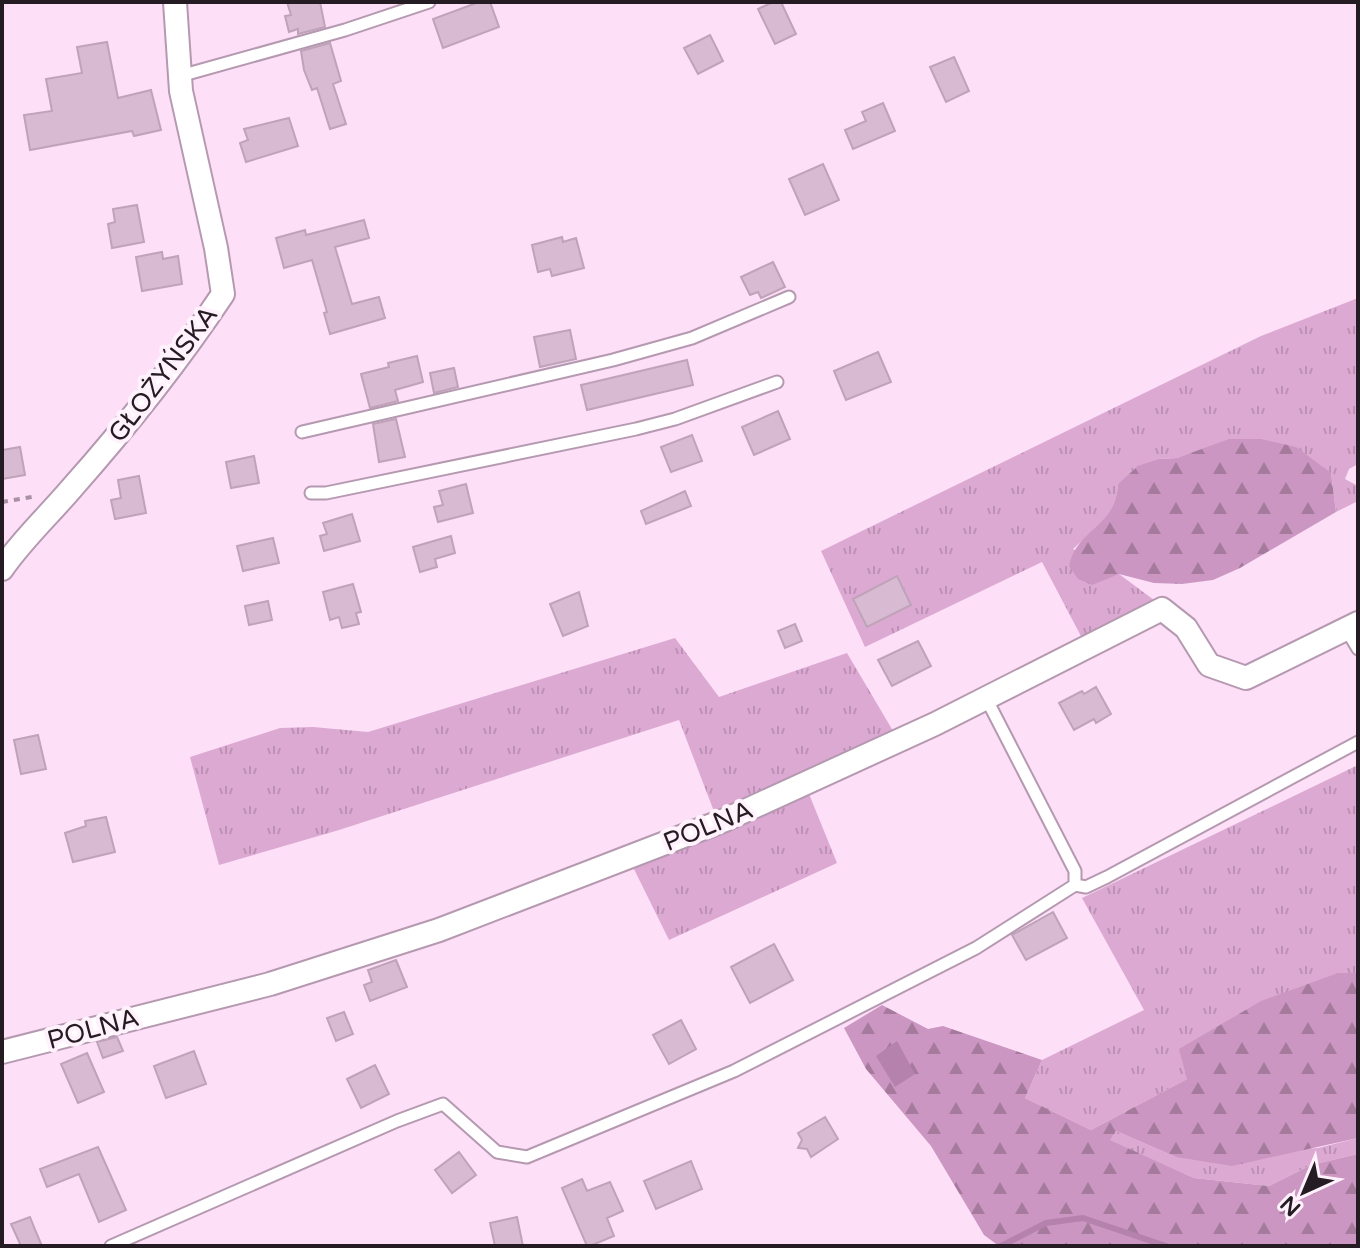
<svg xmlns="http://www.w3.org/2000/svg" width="1360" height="1248" font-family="'Varela Round',sans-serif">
<defs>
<pattern id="grass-tufts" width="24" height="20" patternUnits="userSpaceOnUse" patternTransform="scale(2)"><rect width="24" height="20" fill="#dca9d3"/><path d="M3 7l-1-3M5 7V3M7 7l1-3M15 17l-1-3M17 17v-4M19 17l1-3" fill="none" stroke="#bd91b5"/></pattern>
<pattern id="forest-firs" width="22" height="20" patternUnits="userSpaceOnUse" patternTransform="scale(2)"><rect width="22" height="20" fill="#cb97c2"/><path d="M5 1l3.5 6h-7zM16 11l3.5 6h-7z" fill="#a57a9d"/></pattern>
</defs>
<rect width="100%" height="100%" fill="#fddff7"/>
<path fill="url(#grass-tufts)" d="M1358,298V464L1349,469L1345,479L1358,486V501L1336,512L1331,473L1202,450L1177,458L1159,459L1118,484C1116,516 1095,529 1073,549L1119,574L1158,603L1083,640L1042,562L865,647L821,551L1261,336Z
M675,638L719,697L847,653L896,736L715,814L679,720L339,830L219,865L190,757L280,728L313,727L368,732Z
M1358,765V973H1338L1187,1079L1091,1130L1025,1098L1042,1060L1144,1010L1082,898Z
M807,789L837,863L669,940L632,865Z
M1116,1131L1176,1157L1318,1148L1358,1138V1154L1311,1165L1269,1186L1194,1178L1109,1140Z"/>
<path fill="url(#forest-firs)" d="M1229,439H1261L1296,447L1331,473L1336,512L1240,568L1213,580L1182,584L1154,583L1119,574L1092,585L1078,579L1069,566C1077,528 1115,529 1118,484L1138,466L1159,459L1177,458Z
M1338,973H1358V1138L1232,1166L1176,1157L1116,1131L1110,1140L1194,1178L1269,1186L1311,1165L1358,1154V1246H999L984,1235L931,1146L866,1069L844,1028L882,1005L928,1029L943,1026L1042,1060L1025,1098L1091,1130L1187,1079L1179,1049L1261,1001Z"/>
<path fill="#b482ac" d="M897,1041L915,1074L895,1087L876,1056Z"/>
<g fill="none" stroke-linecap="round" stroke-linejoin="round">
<path stroke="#b482ac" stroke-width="6" d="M1001,1246L1046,1223L1083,1218L1166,1246"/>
</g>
<path fill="#d8bbd2" stroke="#bfa3b9" stroke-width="2" d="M287,2H320L325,27L298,34V29L289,32L285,16L291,15Z
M479,2H490L499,27L443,48L433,19Z
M773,2H781L796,34L775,44L758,9Z
M710,35L723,61L698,74L684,48Z
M107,42L118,98L151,90L161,130L134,136L132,131L30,150L24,115L52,111L46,79L82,73L77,47Z
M330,43L341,81L333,84L346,124L330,129L317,88L312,90L304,70L301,51Z
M954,57L969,91L946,102L930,67Z
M883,103L895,131L853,149L845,130L866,121L862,112Z
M289,118L298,146L246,162L240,143L248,140L244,129Z
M823,164L839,200L805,215L789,179Z
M137,205L144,242L112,248L108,224L115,222L113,209Z
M364,220L369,238L335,247L352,304L379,297L385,318L330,334L324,313L327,312L312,260L284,268L276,238L305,230L306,235Z
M562,237L563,242L576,238L584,268L552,276L550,269L538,272L532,245Z
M162,252L163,259L178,256L182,284L142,291L136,257Z
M773,262L785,287L761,298L758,292L750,295L741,277Z
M570,330L576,359L540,367L534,337Z
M878,352L891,382L846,400L834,371Z
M417,356L423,382L395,390L398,401L370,408L361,374L389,367L388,363Z
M687,360L693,385L587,410L581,385Z
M454,368L458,387L434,393L430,373Z
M778,411L790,439L754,455L742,427Z
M396,419L405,457L379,462L373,424Z
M692,435L702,461L671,472L661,447Z
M20,447L25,475L2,479V450Z
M254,456L259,483L231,488L226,462Z
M139,476L146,513L115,519L111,500L121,498L118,480Z
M466,484L473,513L438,522L434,507L443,505L439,491Z
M685,491L691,506L646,524L641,511Z
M352,514L360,541L324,551L320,536L327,534L323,523Z
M451,536L455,553L435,559L437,567L420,572L413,547Z
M273,538L279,563L243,571L237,546Z
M897,576L911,605L867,627L853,599Z
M353,584L361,612L356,613L359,624L342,628L339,617L330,620L323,592Z
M579,592L588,626L563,636L550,604Z
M268,601L272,620L249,625L245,606Z
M795,624L802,641L785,648L778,631Z
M918,641L931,666L892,686L878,660Z
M1096,687L1111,714L1096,723L1094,719L1074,730L1059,703L1082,691L1084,694Z
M38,735L46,769L21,774L14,740Z
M106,817L115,852L73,862L65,833L86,826L85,821Z
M1053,912L1067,938L1026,960L1012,935Z
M774,944L793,980L750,1003L731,967Z
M396,960L407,987L370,1001L364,985L372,982L368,970Z
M344,1012L353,1034L336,1041L327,1018Z
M681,1020L696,1049L669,1064L653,1035Z
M117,1037L123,1051L103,1058L97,1042Z
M194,1051L206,1084L166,1098L154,1066Z
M87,1053L104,1092L78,1103L61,1064Z
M375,1065L389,1094L361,1108L347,1079Z
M825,1117L838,1139L811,1157L807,1149L798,1148L802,1140L798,1133Z
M98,1147L126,1210L99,1222L79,1174L47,1187L40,1169Z
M459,1152L476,1175L452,1193L435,1170Z
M691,1161L702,1189L656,1209L644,1181Z
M582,1179L587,1191L610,1182L623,1211L607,1218L614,1236L590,1246H587L562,1188Z
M30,1217L36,1232L42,1246H21L11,1224Z
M517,1217L523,1246H495L490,1223Z"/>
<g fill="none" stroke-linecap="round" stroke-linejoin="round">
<g stroke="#b599b0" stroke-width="15">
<path id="service" d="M180,76L345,30L429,2
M302,432L613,360L692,338L789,297
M311,493H326L636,429L675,419L777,382
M1346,629L1358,649
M1075,885L1086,887L1107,877L1358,742
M111,1246L397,1121L443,1104L497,1152L527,1157L734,1071L976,948L1075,885V871L986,698"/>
</g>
<g stroke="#b599b0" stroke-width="26">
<path id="minor" d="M2,569C22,540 48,516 71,489C126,427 177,363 223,294L216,248L181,91L175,2
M2,1052L270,984L439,930L725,820L935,724L1162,609L1186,628L1209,665L1246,678L1358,623"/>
</g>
<path stroke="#a791a2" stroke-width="4" stroke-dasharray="6 6" stroke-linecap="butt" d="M2,502L37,496"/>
<use href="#service" stroke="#fff" stroke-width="11"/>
<use href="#minor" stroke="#fff" stroke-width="22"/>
</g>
<g text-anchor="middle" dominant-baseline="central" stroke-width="8" stroke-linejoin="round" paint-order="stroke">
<g font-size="26" fill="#251b23" stroke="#fff2fc">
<text transform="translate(163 374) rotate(-53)">GŁOŻYŃSKA</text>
<text transform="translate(708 826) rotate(-22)">POLNA</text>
<text transform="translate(93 1029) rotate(-15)">POLNA</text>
</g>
</g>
<rect width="1360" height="1248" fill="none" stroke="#251b23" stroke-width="8"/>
<g transform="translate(1304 1192) rotate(224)" stroke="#fff2fc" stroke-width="6" paint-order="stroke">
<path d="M0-6L14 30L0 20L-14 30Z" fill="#251b23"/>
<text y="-12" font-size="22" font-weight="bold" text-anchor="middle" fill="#251b23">N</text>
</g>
</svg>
